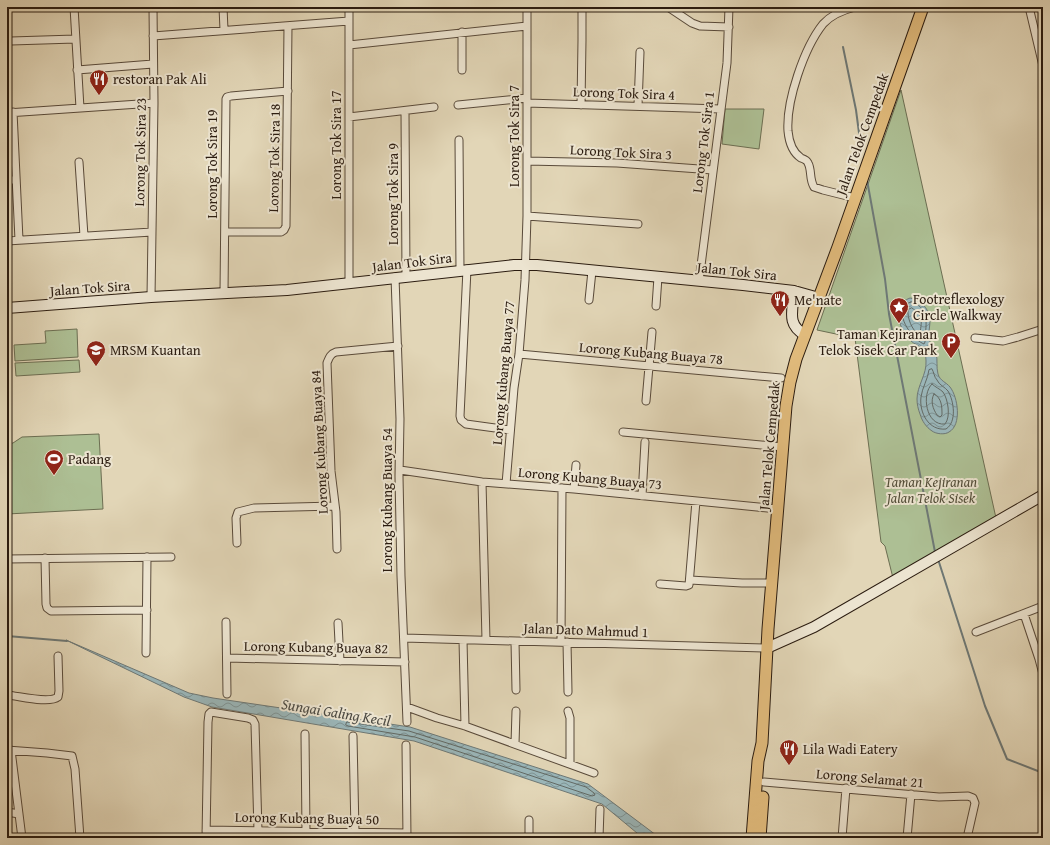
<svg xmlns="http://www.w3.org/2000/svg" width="1050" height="845" font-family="'Gentium Book Plus',serif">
<defs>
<pattern id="water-waves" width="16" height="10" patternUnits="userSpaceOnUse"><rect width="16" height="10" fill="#9ab6b9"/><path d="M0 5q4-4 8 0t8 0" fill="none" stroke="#7e9395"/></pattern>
</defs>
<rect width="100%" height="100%" fill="#e2d6b7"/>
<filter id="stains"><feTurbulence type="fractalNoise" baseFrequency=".005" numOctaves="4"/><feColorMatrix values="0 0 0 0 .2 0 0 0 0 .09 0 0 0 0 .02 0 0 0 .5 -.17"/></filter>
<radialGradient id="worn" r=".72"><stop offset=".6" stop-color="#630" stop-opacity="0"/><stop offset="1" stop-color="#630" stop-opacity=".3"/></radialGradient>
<path fill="#adbf94" stroke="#6c6e52" d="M901,90L996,518L893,578L885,546L881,542L855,338L817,330Z
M725,109H764L759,149L722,144Z
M77,329L78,357L15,361L14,345L46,343L45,331Z
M79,360L80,372L16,376L15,363Z
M99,434L103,509L7,514V444L13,443L22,437Z"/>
<path fill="url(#water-waves)" stroke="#6e7875" d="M910,298C917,299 924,304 927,310C934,320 926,332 930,342C931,346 934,349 936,353C938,360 936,367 938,374C940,381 946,382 950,387C958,397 962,425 949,432C945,435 936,434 932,431C926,427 922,421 920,414C918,409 917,404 917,399C917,386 927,374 926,361C926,357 925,352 923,349C920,346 914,344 911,341C899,329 890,305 910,298Z
M66,640L189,693L213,698L410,727L588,784L660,838H643L602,804L414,741L212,707L184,697Z"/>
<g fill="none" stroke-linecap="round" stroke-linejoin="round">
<path stroke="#626964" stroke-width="1" d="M911,302C932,308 925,327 925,342L924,344C911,339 890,308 911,302Z
M912,308C923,316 922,320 920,333L919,335C912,330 907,318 908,310Z
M932,369C934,372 934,377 937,380C939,385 945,387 948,391C954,401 957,422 946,429C929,431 919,413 921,397C922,388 928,379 929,370Z
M932,384C935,387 940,389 943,392C948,399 951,417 945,424C926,426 921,394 932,384Z
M934,394C942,398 942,407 942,415L940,417L937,415C933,409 930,401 934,394Z
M347,722L409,731L586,787L594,793L595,795L592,796L415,737L348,726L346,725Z"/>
<path stroke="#6e7875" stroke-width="2" d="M843,47L856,110L861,148
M867,180L885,279L889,314L935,552
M938,559L985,706L1007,759L1043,773
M7,636L67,641"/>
<g stroke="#594a3a" stroke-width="9">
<path id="street" d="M74,7L80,108
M223,7L224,30
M349,7V283
M527,7H548
M668,7L692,23L700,26L729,27
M855,7C843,10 831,15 823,24C804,48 786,101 788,131C789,142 792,152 801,158C804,159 807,160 808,163C812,170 809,179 814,187L823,190L855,198
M1029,7L1043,66
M153,36L349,21
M11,41L75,39
M349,45L527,26
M77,70L153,64
M462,70V32
M527,103L721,109
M458,105L527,98
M581,105L582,40V7
M638,106L640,52
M405,111L406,276
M13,112L19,240
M7,113L154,103
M349,117L434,107
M459,140L460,270
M527,161L617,163L713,170
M79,162L84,236
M7,180H16
M527,216L638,224
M225,232H281L284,230L286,226L288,26
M7,241L152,232
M467,269L460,416L461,420L466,424L510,430
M395,277L400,419L399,476L401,576L407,722
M699,281L727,63L729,7
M224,293L226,99L227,97L231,96L288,91
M151,297L154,103L153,7
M589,300L592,271
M656,306L658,277
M975,338L1003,341L1018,337L1043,329
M519,354L781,378
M646,401L652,332
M623,432L783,447
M400,470L482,482L574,489L778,509
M482,482L486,640
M506,484L514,388L519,354L525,280L527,216V7
M574,489L576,465
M642,496L645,442
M237,543L236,518L238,512L254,508L335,506
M337,549L336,512L331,471L327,363C329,358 330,354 336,352L398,346
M45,558L46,604L47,608L51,611L147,610
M7,559L171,557
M690,580L742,583H772
M660,584L686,586L689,585L696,501
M1024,614L1039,659L1043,674
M226,622L227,694
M338,623L340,661
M976,632L1043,606
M404,638L767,648
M463,640L465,726
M515,641L516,690
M561,642L562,488
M567,642L568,692
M146,653L147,557
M227,658L405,662
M7,695C19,696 49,704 58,697L59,691L58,656
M407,707L437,718L465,726L594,773
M568,711L570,718V764
M305,734L306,831
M353,736L355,832
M515,744L516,711
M406,745L407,838
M7,750L47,753L72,756L75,769L80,838
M11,750L22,838
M764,782L939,797L968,796L973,798L975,803L967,838
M7,812L19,814
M529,820V838
M206,830L407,833
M206,838L208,722L209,714L211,712L248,718L253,720L255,724L258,831
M599,838L600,809
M842,838L846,788
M907,838L911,794"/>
</g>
<g stroke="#2b1c10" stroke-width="12">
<path id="secondary" d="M794,291C793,311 786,324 805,335
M7,308L151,297L287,290L514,265H537L743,285L794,291L819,298
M767,648L814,627L1043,495"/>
</g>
<g stroke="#2b1c10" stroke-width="13">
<path id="primary" d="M752,838L758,761L762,743L768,629L786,406L790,382L796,359L838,247L923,7
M760,838L763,797"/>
</g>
<use href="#street" stroke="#ece4d0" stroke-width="7"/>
<use href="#secondary" stroke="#ece4d0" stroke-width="10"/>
<use href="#primary" stroke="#e1bb7c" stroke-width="11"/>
</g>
<defs>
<g id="restaurant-pin" transform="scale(1)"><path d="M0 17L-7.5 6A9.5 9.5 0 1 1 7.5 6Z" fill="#8f2418" stroke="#ece4d0"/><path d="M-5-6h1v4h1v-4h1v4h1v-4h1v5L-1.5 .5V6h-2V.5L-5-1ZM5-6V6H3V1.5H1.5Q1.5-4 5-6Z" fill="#fff"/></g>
<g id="sight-pin" transform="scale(1)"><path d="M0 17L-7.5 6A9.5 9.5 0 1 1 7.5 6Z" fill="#8f2418" stroke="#ece4d0"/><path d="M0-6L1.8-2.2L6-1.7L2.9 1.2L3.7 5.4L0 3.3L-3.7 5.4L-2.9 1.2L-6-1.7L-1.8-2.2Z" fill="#fff"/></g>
<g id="parking-pin" transform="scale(1)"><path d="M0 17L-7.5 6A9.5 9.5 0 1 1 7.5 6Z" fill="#8f2418" stroke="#ece4d0"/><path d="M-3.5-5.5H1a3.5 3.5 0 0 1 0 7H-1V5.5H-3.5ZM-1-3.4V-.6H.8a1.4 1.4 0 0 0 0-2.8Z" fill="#fff"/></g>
<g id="school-pin" transform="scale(1)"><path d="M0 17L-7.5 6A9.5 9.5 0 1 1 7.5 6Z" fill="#8f2418" stroke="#ece4d0"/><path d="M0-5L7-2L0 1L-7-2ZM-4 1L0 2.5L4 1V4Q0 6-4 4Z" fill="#fff"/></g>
<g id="stadium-pin" transform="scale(1)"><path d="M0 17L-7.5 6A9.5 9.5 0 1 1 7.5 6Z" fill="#8f2418" stroke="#ece4d0"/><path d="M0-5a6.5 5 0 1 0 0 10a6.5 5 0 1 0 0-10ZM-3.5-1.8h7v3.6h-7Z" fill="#fff"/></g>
</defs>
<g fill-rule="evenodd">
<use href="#restaurant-pin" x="99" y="79"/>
<use href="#restaurant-pin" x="780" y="300"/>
<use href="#sight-pin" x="899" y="307"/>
<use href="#parking-pin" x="951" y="342"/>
<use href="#school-pin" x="96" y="350"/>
<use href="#stadium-pin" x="54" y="459"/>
<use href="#restaurant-pin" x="789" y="749"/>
</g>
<g text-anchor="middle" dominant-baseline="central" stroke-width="4" stroke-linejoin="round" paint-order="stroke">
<g font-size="14" fill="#2b1c10" stroke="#ece4d0" text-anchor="start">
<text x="113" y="79">restoran Pak Ali</text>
<text x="913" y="299">Footreflexology<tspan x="913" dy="16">Circle Walkway</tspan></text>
<text x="794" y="300">Me'nate</text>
<text x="937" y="334" text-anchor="end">Taman Kejiranan<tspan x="937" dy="16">Telok Sisek Car Park</tspan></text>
<text x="110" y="350">MRSM Kuantan</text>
<text x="68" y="459">Padang</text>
<text x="803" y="749">Lila Wadi Eatery</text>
</g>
<g font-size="14" fill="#2b1c10" stroke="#ece4d0">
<text transform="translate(624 93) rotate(2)">Lorong Tok Sira 4</text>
<text transform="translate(862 134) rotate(-70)">Jalan Telok Cempedak</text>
<text transform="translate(514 136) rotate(-90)">Lorong Tok Sira 7</text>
<text transform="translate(703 142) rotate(-83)">Lorong Tok Sira 1</text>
<text transform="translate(336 145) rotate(-90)">Lorong Tok Sira 17</text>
<text transform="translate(140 152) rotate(-89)">Lorong Tok Sira 23</text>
<text transform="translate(621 152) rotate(3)">Lorong Tok Sira 3</text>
<text transform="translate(274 158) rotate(-89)">Lorong Tok Sira 18</text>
<text transform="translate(212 164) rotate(-90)">Lorong Tok Sira 19</text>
<text transform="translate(393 194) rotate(-90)">Lorong Tok Sira 9</text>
<text transform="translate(412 262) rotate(-7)">Jalan Tok Sira</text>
<text transform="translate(737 271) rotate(6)">Jalan Tok Sira</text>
<text transform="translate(90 288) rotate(-4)">Jalan Tok Sira</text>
<text transform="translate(651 353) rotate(5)">Lorong Kubang Buaya 78</text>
<text transform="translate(503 373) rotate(-85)">Lorong Kubang Buaya 77</text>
<text transform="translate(319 442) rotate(-93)">Lorong Kubang Buaya 84</text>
<text transform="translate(769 446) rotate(-85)">Jalan Telok Cempedak</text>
<text transform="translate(590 478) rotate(5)">Lorong Kubang Buaya 73</text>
<text transform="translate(387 500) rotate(-90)">Lorong Kubang Buaya 54</text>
<text transform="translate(586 630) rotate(2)">Jalan Dato Mahmud 1</text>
<text transform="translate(316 647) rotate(1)">Lorong Kubang Buaya 82</text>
<text transform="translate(870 778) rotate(5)">Lorong Selamat 21</text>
<text transform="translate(307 818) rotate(1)">Lorong Kubang Buaya 50</text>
</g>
<g font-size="14" font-style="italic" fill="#524d38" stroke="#ece4d0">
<text x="931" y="482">Taman Kejiranan<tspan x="931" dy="16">Jalan Telok Sisek</tspan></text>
</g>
<g font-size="15" font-style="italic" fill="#4c4a43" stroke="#ece4d0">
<text transform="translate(336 712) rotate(9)">Sungai Galing Kecil</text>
</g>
</g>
<rect width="1050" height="845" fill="none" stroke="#e2d6b7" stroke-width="24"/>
<rect x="8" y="8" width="1034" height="829" fill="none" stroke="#2b1c10" stroke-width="2"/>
<rect x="12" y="12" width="1026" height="821" fill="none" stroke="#2b1c10"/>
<rect width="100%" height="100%" filter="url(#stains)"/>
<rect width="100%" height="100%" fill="url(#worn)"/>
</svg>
